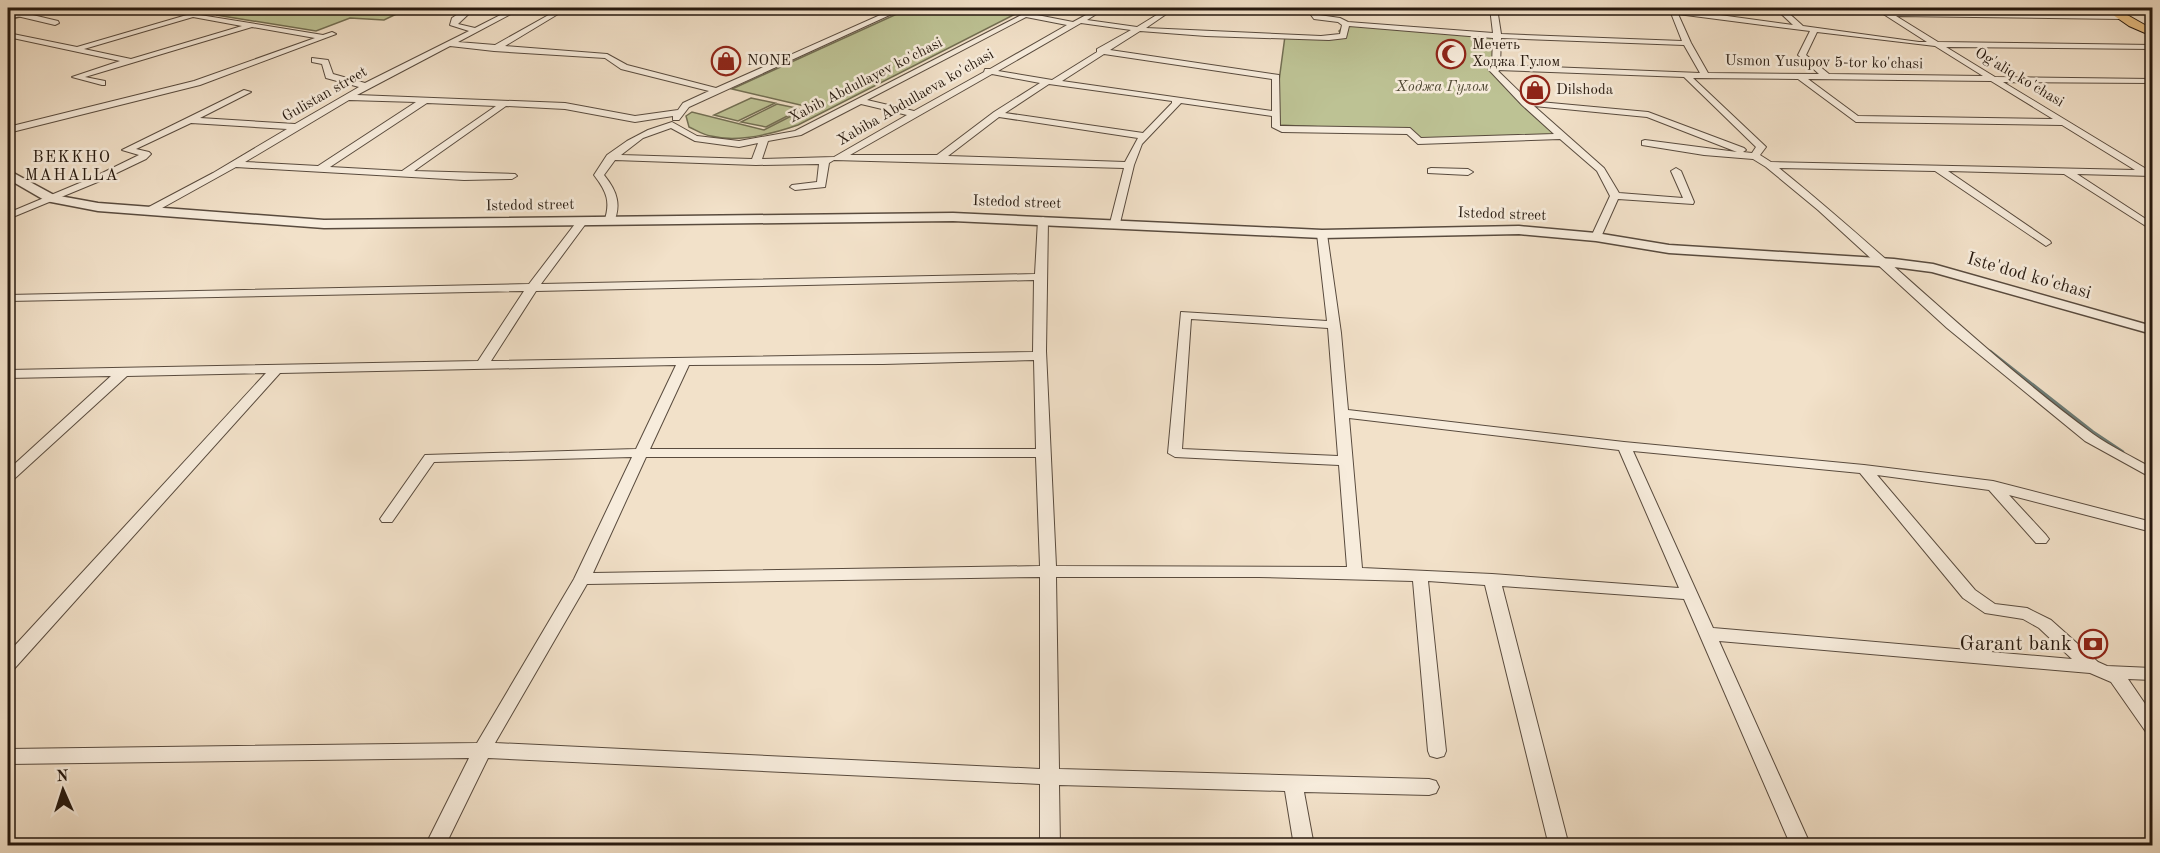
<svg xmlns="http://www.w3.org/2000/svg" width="2160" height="853" font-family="'Old Standard TT',serif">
<rect width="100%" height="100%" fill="#f2e1c9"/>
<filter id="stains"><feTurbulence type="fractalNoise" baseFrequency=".00333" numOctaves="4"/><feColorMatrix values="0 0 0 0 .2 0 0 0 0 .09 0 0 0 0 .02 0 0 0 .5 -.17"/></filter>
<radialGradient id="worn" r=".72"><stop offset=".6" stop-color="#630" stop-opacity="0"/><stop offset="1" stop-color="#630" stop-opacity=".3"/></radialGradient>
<path fill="#bdc294" stroke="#726e52" stroke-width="1.5" d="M236,8H409L384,20L350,18L316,31L216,15Z
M910,8H1027L798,125C772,134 739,143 711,136C703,135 696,130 689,127L686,116L692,112L764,130L809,107L732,89Z
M1346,24L1498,36L1492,69L1562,136L1418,141L1410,131L1279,125L1277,96L1285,36L1343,37L1339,31Z
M751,98L775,103L738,121L714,115Z
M777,104L801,109L766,127L741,122Z"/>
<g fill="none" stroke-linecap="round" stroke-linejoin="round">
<path stroke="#6c7b75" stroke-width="4.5" d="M1990,352L2092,432L2122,452"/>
<g stroke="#594b3e" stroke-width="2">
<path id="minor" d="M467,8H475L458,24L475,28L514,8H522L458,42L495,45L561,8H568L505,46L607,54L627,65L716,88L896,8H905L689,107L679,120H673V116L635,122L565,109L506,106L414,171L515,174L517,176L512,179L464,180L236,167L153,213H145V209L213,173L287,129L191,123L136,149L149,152L151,154L146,159L100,181L8,219V213L94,177L139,155L122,150L244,90L251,92L200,118L295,124L359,87L326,78L322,64L312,62V58L328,60L333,74L365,83L469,31L450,25L452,18ZM450,46L494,51L605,58L621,69L709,91L683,103L678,110L635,116L565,103L357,95ZM349,100L416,102L318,166L245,162ZM427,103L496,106L402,171L330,167Z
M1035,8H1043L1032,14L1073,22L1099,8H1106L1087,20L1137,27L1168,8H1175L1146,28L1321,36L1340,34L1342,25L1338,22L1314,19L1311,15L1316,8H1323L1319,15L1340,18L1348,22L1493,33L1490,8H1497L1501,34L1682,41L1669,8L1793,25L1775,8H1783L1803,26L1919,42H1927L1874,8H1881L1889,12L2125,15L2126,17L2122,19L1896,16L1938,42L2152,45V49L1946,47L1995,77L2152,79V83L2003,82L2148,170H2152V176L2077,174L2152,223V230L2064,174L1948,171L2050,241L2051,243L2046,246L1935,171L1779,168C1886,254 1982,352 2093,434C2111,447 2133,457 2152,468V478L2085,441L1947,328L1818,210L1766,167L1753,159L1704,155L1642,145V141L1645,140L1737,152L1647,117L1534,106L1604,168L1619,193L1683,198L1671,171L1676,168L1681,171L1694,202L1693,204L1618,199L1601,237L1596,240L1591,237L1610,196L1597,171L1560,139L1418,144L1407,134L1282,132L1272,127V116L1181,103L1142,144L1134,165L1120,223L1115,226L1110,223L1124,168L834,160L829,163L825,187L795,190L790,187L792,185L817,182L819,164L756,165L615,160L604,175C617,191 622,205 613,224H605L604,222C611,202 607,192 594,175L607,155L627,141L648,130L672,122L697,136L739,141L795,131ZM1678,14L1810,31L1798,55L1819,74L1708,73L1691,43ZM1026,17L1067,25L990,69H985L984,72L914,111L867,100ZM1081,23L1131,30L1097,49V52L1052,80L998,71ZM1349,26L1493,38L1492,66L1488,69L1522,105L1554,134L1421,138L1410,128L1283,126H1280L1279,75L1110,50L1140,31L1206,36L1329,40L1346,38ZM1817,32L1935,46L1983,76L1829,74L1806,55ZM1501,38L1684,45L1700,73L1500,65ZM1104,54L1272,79V111L1062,81ZM1497,70L1684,77L1756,147L1752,153L1743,152L1746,150L1744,148L1648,112L1529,101ZM992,74L1040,83L994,112L937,155H850ZM1693,78L1798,79L1856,122L2062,125L2135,170L1771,162L1760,155L1766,147L1764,145ZM1808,79L1991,81L2053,119L1858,116ZM1049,84L1172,101V103L1143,133L1005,113ZM861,104L907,115L834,157L762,159L768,141L801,135ZM999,117L1138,138L1125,162L948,156ZM671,128L695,141L739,147L758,143L752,159L621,155L643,138Z
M1243,8H1249L1250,9L1246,11Z
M20,12L58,21L59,23L55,25L17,16L16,14Z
M197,12L200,15L323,35L332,32L336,34L200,85L8,133V127L194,81L315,38L252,27L85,77L105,81V85H102L72,77L120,61L8,37V33L77,47ZM193,17L242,26L131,59L84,49Z
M1431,168L1468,169L1473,172L1468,175L1428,173V169Z
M1043,217L1048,220L1046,351L1056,566L1347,567L1339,465L1175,457L1168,453L1181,312L1327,321L1317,234L1322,231L1327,234L1341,333L1348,410L1624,442L1864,465L1993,481L2152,522V532L2009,495L2046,535L2049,539L2046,543H2036L1989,490L1877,475L1975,590L1995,604L2027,608L2051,620L2098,662L2107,666L2152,668V680L2128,679L2152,714V734L2146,732L2111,682L2090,673L1719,641L1811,846H1791L1684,599L1502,586L1569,846H1549L1485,585L1428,581L1446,751L1444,756L1437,758L1430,756L1428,751L1413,581L1259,577H1056L1059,769L1429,779L1436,781L1439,787L1436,793L1429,795L1304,792L1314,846H1294L1285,791L1059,785L1060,846H1040V784L488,758L445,846H425L469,758L8,764V749L477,743L574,579L632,457L434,462L392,522H382L380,519L425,455L636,449L676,365L280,373L14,669L8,670V653L266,373L127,376L13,480L8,481V470L111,376L8,378V370L478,361L524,291L8,301V295L529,284L578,220L582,219L587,222L541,284L1035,274L1038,220ZM1034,280L1033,352L491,361L536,291ZM1191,319L1328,328L1338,456L1182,449ZM1034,360L1036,449H650L689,365L883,364ZM1349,418L1619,450L1679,588L1492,574L1362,568ZM1633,451L1860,473L1963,598L1985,613L2023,619L2039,628L2072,659L1713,628ZM646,457H1036L1040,566L593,573ZM1040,577V769L495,743L587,584Z"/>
</g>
<g stroke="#594b3e" stroke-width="3">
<path id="tertiary" d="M40,8H55L8,19V13Z
M8,170L54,195L98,203L324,220L953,213L1322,230L1519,226L1596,233L1669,245L1894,259L1933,264L2152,326V334L1932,272L1894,267L1669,253L1596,241L1519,234L1322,238L953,221L324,228L98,211L46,201L8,179Z"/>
</g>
<g stroke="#26190f" stroke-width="2">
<path id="primary" d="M2103,8H2115L2152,29V36L2129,26Z"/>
</g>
<use href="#minor" fill="#f7ecdc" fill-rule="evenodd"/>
<use href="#tertiary" fill="#f7ecdc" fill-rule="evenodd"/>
<use href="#primary" fill="#e9c084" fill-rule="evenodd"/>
</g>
<defs>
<g id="mosque-ring" transform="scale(1.5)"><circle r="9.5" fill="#f7ecdc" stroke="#8f2418" stroke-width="1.5"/><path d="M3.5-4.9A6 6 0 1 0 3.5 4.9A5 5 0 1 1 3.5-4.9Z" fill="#8f2418"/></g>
<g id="shop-ring" transform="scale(1.5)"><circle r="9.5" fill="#f7ecdc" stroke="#8f2418" stroke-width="1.5"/><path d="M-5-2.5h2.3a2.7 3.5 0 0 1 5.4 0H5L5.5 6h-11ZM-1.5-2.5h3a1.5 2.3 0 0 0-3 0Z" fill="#8f2418"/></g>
<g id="bank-ring" transform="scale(1.5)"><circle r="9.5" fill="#f7ecdc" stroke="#8f2418" stroke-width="1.5"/><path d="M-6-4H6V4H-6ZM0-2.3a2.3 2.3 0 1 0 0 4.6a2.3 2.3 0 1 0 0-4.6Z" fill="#8f2418"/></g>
</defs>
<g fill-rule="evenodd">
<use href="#mosque-ring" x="1451" y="54"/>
<use href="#shop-ring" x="726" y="61"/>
<use href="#shop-ring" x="1535" y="90"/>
<use href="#bank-ring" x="2093" y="644"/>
</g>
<g text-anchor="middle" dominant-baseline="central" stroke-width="5" stroke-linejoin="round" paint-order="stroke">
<g font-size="15" fill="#26190f" stroke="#f7ecdc" text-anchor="start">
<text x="1472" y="45">Мечеть<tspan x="1472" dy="17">Ходжа Гулом</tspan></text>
<text x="747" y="61">NONE</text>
<text x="1556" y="90">Dilshoda</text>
</g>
<g font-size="15" fill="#26190f" stroke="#f7ecdc">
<text transform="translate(1824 63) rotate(1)">Usmon Yusupov 5-tor ko'chasi</text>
<text transform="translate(2019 78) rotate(31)">Og'aliq ko'chasi</text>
<text transform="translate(866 81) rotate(-27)">Xabib Abdullayev ko'chasi</text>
<text transform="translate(325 95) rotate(-30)">Gulistan street</text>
<text transform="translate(916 98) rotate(-30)">Xabiba Abdullaeva ko'chasi</text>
<text transform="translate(1017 203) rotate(2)">Istedod street</text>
<text transform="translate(530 206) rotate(-1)">Istedod street</text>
<text transform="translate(1502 215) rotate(2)">Istedod street</text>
</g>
<g font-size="15" font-style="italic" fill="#534c37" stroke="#f7ecdc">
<text x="1442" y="87">Ходжа Гулом</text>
</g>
<g font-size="16" letter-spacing="1.5" fill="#26190f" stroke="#f7ecdc">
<text x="72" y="158">BEKKHO<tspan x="72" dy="18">MAHALLA</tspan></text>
</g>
<g font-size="18" fill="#26190f" stroke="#f7ecdc">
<text transform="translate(2029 276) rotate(16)">Iste'dod ko'chasi</text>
</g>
<g font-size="21" fill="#26190f" stroke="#f7ecdc" text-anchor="end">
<text x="2072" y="644">Garant bank</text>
</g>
</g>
<rect width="2160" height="853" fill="none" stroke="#f2e1c9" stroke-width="30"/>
<rect x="9" y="9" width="2142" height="835" fill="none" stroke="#26190f" stroke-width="3"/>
<rect x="15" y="15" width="2130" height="823" fill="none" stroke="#26190f" stroke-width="1.5"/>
<g transform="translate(63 790) rotate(357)" stroke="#f7ecdc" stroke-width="4.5" paint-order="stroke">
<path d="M0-4.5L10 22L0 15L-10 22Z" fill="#26190f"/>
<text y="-9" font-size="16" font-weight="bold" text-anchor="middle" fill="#26190f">N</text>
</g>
<rect width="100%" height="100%" filter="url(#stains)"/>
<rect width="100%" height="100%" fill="url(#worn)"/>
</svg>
